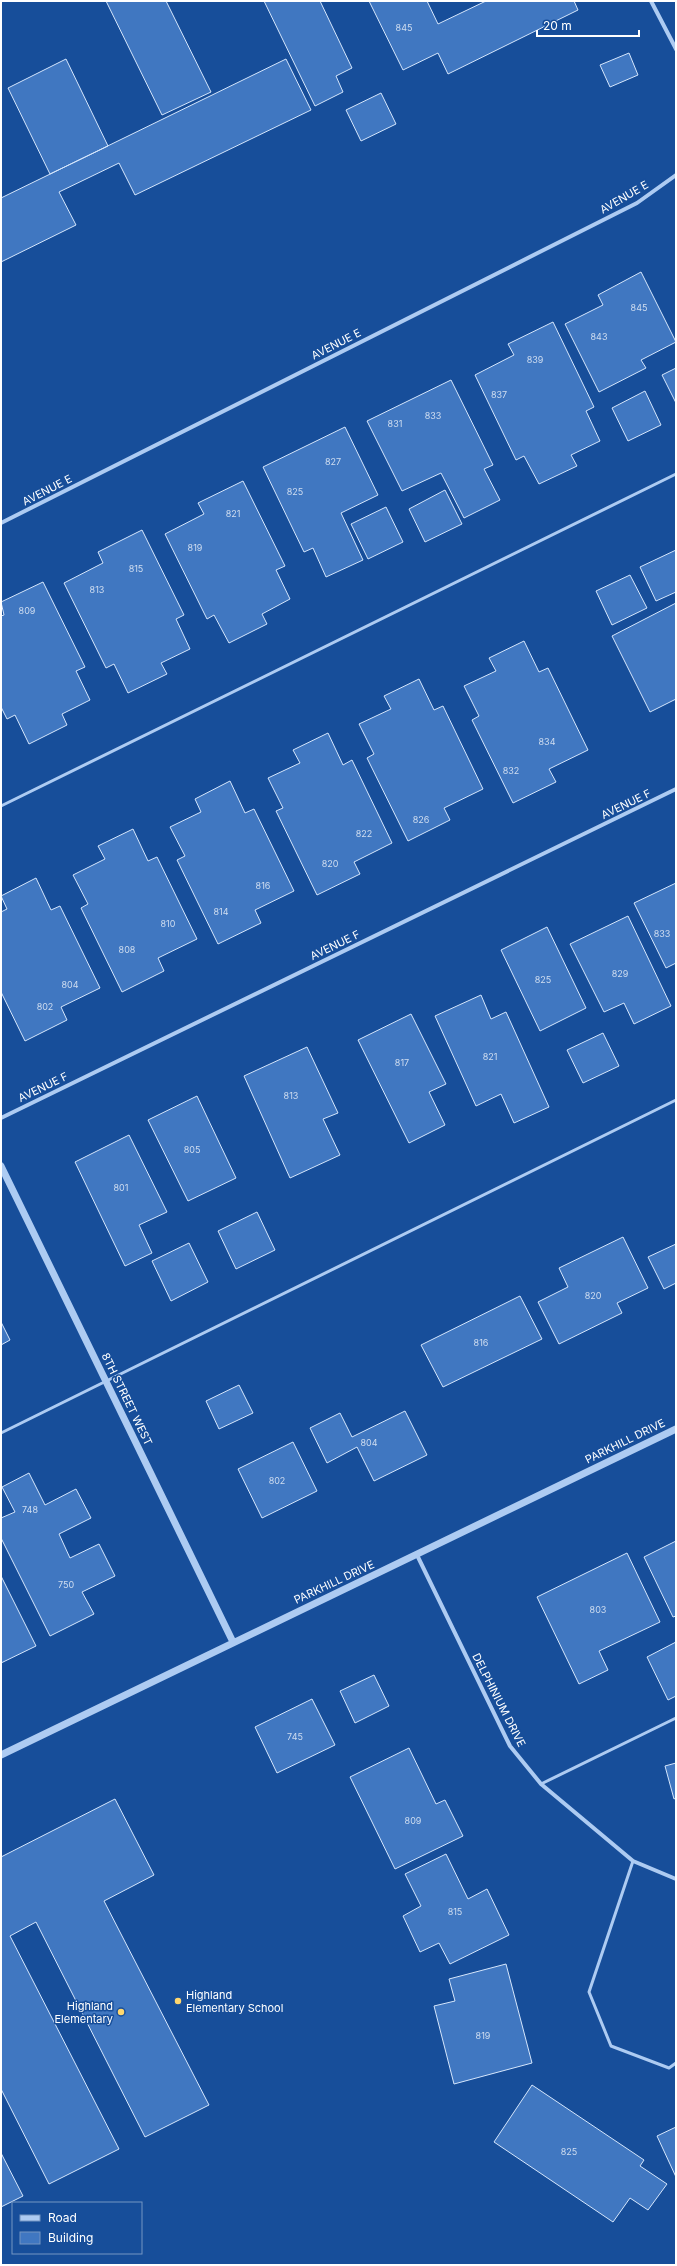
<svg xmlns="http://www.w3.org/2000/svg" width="677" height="2266" font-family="Inter,sans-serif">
<rect width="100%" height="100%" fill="#174e9a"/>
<path fill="#4077c1" stroke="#d5e6fc" d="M106,1H166L211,92L162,115Z
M264,1H320L352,68L336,76L343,92L315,106Z
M369,1H427L438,24L486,1H574L578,10L448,74L438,53L403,70Z
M629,53L638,75L610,87L600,65Z
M66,59L108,146L50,174L8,88Z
M286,59L311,110L135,195L119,163L59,192L76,225L1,262V198Z
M381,93L396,124L361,141L346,110Z
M641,272L676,342L641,360L646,368L599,392L565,324L603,305L598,295Z
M553,322L594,407L586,411L600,441L571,455L577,466L539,484L524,456L516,460L475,375L514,355L508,344Z
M676,368V403L662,375Z
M451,380L493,465L484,469L500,500L464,518L441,473L402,491L367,421Z
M645,391L661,425L628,441L612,408Z
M345,427L378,495L341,513L363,560L326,577L313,548L304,552L263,467Z
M243,481L285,566L276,570L290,599L262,614L267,624L229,643L214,615L207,619L165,534L204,514L198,503Z
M445,490L462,524L425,542L409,509Z
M386,507L403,542L368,559L351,524Z
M142,530L184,615L176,619L190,649L161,663L167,674L128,693L114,664L106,668L64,583L103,563L98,552Z
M676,550V592L656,601L640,567Z
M630,575L647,608L612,625L596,591Z
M43,582L85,667L76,671L90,700L62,714L67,725L29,744L15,715L7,719L1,707V616L4,615L1,602Z
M676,603V699L650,712L612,636Z
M524,641L539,672L548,668L588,750L549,769L556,782L513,803L472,720L479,716L464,686L496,671L489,658Z
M419,679L434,710L443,706L483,789L444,808L450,820L408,841L367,758L374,754L359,724L391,709L384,696Z
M328,733L343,765L352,760L392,843L354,862L360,874L317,895L276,811L283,808L268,778L300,763L293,750Z
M230,781L245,813L254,809L294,891L255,910L261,923L218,944L177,860L185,856L170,827L201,812L195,799Z
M133,829L148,861L157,857L197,939L158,958L164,971L122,992L81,908L88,904L73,875L105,859L98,846Z
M36,878L51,910L60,906L100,988L61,1007L67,1020L25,1041L1,992V912L7,909L1,896Z
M676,883V963L666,968L634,903Z
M628,916L671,1006L634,1024L624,1003L604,1012L570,944Z
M547,927L586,1008L540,1031L501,950Z
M481,995L491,1019L506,1012L549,1107L514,1123L501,1094L476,1106L435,1016Z
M411,1014L446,1084L429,1092L445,1125L409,1143L358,1040Z
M603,1033L619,1066L583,1083L567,1050Z
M307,1047L338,1113L323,1119L340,1155L290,1178L244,1076Z
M197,1096L236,1178L188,1201L148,1120Z
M129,1135L167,1212L139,1225L152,1253L125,1266L75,1162Z
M257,1212L275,1250L236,1269L218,1231Z
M623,1237L648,1288L617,1303L622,1313L559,1344L538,1302L568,1287L559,1268Z
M189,1243L208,1282L171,1301L152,1261Z
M676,1244V1283L664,1289L648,1257Z
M520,1296L542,1339L443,1387L421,1345Z
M1,1322L10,1340L1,1345Z
M239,1385L253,1413L219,1429L206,1401Z
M405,1411L427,1455L374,1481L357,1447L327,1463L310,1428L340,1413L352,1437Z
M293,1442L317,1491L262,1518L238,1469Z
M29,1473L45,1505L76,1489L91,1518L59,1534L70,1558L99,1544L115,1576L82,1592L94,1614L50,1636L1,1538V1518L15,1512L2,1487Z
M676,1541V1616L673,1617L644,1557Z
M627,1553L660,1622L599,1651L608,1670L579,1684L537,1597Z
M1,1576L36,1646L1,1663Z
M676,1642V1696L668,1700L647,1657Z
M374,1675L389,1706L355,1723L340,1691Z
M312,1699L335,1745L277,1773L255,1727Z
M409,1748L436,1804L445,1800L463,1836L395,1869L350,1777Z
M676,1763V1798L674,1799L665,1766Z
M115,1799L154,1875L104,1901L209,2105L145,2137L36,1922L10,1936L119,2149L49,2184L1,2089V1857Z
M446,1854L468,1899L487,1889L509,1935L450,1964L439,1943L420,1952L403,1916L421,1906L405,1874Z
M506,1964L532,2063L454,2084L434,2006L455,2001L449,1979Z
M532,2085L644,2160L640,2166L667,2184L648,2210L630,2198L613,2222L494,2142Z
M676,2127V2177L657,2136Z
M1,2153L23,2196L1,2207Z"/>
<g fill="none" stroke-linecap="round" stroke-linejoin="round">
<path stroke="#adcbf2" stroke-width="3" d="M1,806L676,474
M1,1433L676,1100
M541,1784L676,1718
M633,1861L589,1992L611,2046L669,2068L676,2063"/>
<path stroke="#adcbf2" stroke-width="4" d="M651,1L676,49
M1,523L637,203L676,175
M1,1118L676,789
M417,1555L510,1746L541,1784L633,1861L676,1879"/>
<path stroke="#adcbf2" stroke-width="7" d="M1,1166L233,1642
M1,1755L676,1429"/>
</g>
<g fill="#ffd76e" stroke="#174e9a" stroke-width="1.5">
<circle cx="178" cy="2001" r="4"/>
<circle cx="121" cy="2012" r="4"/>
</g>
<g text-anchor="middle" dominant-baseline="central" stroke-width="3" stroke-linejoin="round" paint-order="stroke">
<g font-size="9" fill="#cfddf0">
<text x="404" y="27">845</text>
<text x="639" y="307">845</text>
<text x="599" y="336">843</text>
<text x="535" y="359">839</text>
<text x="499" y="394">837</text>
<text x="433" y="415">833</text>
<text x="395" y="423">831</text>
<text x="333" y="461">827</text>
<text x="295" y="491">825</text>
<text x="233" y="513">821</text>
<text x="195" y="547">819</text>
<text x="136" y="568">815</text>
<text x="97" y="589">813</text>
<text x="27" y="610">809</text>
<text x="547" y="741">834</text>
<text x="511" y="770">832</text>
<text x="421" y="819">826</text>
<text x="364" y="833">822</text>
<text x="330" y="863">820</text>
<text x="263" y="885">816</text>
<text x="221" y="911">814</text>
<text x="168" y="923">810</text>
<text x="662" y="933">833</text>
<text x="127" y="949">808</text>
<text x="620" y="973">829</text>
<text x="543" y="979">825</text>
<text x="70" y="984">804</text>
<text x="45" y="1006">802</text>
<text x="490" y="1056">821</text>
<text x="402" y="1062">817</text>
<text x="291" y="1095">813</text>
<text x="192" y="1149">805</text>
<text x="121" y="1187">801</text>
<text x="593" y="1295">820</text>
<text x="481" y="1342">816</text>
<text x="369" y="1442">804</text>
<text x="277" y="1480">802</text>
<text x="30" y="1509">748</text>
<text x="66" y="1584">750</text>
<text x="598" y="1609">803</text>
<text x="295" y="1736">745</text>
<text x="413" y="1820">809</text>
<text x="455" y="1911">815</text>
<text x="483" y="2035">819</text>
<text x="569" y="2151">825</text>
</g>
<g font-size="11" fill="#fff" stroke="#174e9a">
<text transform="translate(624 197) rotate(-30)">AVENUE E</text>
<text transform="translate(336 344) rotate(-27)">AVENUE E</text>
<text transform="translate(47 490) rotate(-27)">AVENUE E</text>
<text transform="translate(626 804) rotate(-26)">AVENUE F</text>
<text transform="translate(335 945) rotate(-26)">AVENUE F</text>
<text transform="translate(43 1087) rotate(-26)">AVENUE F</text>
<text transform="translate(127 1399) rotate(64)">8TH STREET WEST</text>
<text transform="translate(625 1441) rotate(-26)">PARKHILL DRIVE</text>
<text transform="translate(334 1582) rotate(-25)">PARKHILL DRIVE</text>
<text transform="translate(499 1700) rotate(63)">DELPHINIUM DRIVE</text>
</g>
<g font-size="11" fill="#fff" stroke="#174e9a" text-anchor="start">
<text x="186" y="1995">Highland<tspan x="186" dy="13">Elementary School</tspan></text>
<text x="113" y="2006" text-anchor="end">Highland<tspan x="113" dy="13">Elementary</tspan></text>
</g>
</g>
<rect width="677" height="2266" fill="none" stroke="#ffffff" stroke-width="4"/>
<rect x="12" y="2202" width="130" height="52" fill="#174e9a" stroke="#7495c2"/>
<rect x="20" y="2215" width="20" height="6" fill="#adcbf2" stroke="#7495c2"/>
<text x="48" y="2222" font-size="12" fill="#ffffff">Road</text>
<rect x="20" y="2232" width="20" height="12" fill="#4077c1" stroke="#7495c2"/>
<text x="48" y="2242" font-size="12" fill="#ffffff">Building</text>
<path d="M537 30v6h102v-6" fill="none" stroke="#ffffff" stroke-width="2"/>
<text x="543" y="30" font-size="12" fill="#ffffff" stroke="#174e9a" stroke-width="3" paint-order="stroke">20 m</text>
</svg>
